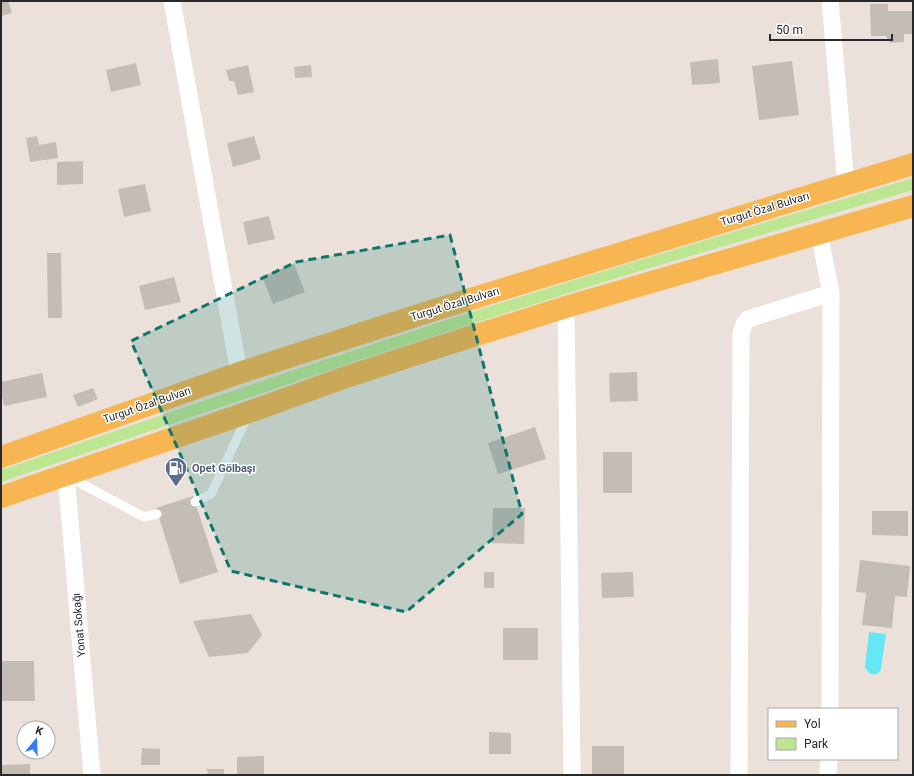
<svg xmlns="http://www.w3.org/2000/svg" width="914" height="776" font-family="Roboto,sans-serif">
<rect width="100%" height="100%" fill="#ece1da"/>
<path fill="#bde693" d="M913,178V190L613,279L362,359L1,482V470C133,425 265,379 398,336C568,280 741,230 913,178Z"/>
<path fill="#66e7f5" d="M869,632L886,634L881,669C879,674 874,676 869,673L865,667Z"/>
<path fill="#c4bdb6" d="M1,1H8L12,13L1,16Z
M870,4H888V11H912L913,34H904V42L890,43L886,36H871Z
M718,59L720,83L692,85L690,62Z
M792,61L799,115L759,120L752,66Z
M136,63L141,85L111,92L106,70Z
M248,65L254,92L238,95L234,81H229L226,70Z
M311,65L312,77L295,78L294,67Z
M37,136L39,145L56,142L58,158L30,162L26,138Z
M254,136L261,159L233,167L227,143Z
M83,161V184L57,185V162Z
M145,184L151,211L124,217L118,189Z
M269,216L275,239L248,245L243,222Z
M47,253H61L62,318H48Z
M294,264L305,292L273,304L262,276Z
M174,277L181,302L145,310L139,286Z
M637,372L638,401L610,402L609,373Z
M42,373L47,397L4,406L1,391V382Z
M93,388L98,399L78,407L73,395Z
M535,427L546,459L498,474L488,443Z
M603,452H632V493H603Z
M193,496L218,572L180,584L156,508Z
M493,508H525L524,544L492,543Z
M872,511H908V536L872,535Z
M860,560L910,566L907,597L895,596L892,628L862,625L866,593L856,592Z
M484,572H494V588H484Z
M633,572L634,597L602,598L601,573Z
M251,614L262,635L248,653L209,657L193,621Z
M503,628H538V660H503Z
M1,661H34L35,701H1Z
M489,732L511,733V754H489Z
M592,746H624V775H592Z
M142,748L160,749V765H141Z
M264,756V775H237V757Z
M30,764V775H1V765Z
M207,769H224V775H208Z"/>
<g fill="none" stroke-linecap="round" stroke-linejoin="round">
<path stroke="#fff" stroke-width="9" d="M69,477L144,517L157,514
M195,502L211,494L248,415"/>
<path stroke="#fff" stroke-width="17" d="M172,1L239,373
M830,1L846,184
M819,233L831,293L830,709
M566,307L572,775
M66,475L92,775
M739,775L741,333L744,324L748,319L831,293
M828,775L829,759"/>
<path stroke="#f8b653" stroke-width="22" d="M1,457L239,373L431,311L913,164
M1,497L249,412L346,377L429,350L566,307L913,206"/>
</g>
<path fill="#0f766e" fill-opacity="0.2" stroke="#0f766e" stroke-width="3" stroke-dasharray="8 5" stroke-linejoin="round" d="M450,235L522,514L406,612L231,571L131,341L296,262Z"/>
<defs>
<g id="fuel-pin" transform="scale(1.15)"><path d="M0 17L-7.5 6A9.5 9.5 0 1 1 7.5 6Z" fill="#5c6f8a" stroke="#fff"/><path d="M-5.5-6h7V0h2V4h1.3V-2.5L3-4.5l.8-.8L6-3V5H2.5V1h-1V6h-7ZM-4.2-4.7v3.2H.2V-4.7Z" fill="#fff"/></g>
</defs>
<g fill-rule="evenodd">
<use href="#fuel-pin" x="176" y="468"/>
</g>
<g text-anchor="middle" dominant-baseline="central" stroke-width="3" stroke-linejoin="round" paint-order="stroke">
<g font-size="11" fill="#292929" stroke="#fff">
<text transform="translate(765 209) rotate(-17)">Turgut Özal Bulvarı</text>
<text transform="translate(455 304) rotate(-17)">Turgut Özal Bulvarı</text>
<text transform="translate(147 405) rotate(-19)">Turgut Özal Bulvarı</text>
<text transform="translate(79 625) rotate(-95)">Yonat Sokağı</text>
</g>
<g font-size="11" font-weight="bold" fill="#4e5e75" stroke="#fff" text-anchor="start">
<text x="192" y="468">Opet Gölbaşı</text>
</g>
</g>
<rect width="914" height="776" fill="none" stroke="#292929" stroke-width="4"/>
<rect x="768" y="708" width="130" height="52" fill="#ffffff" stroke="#a9a9a9"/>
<rect x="776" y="721" width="20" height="6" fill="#f8b653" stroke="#a9a9a9"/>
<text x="804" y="728" font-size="12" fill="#292929">Yol</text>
<rect x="776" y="738" width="20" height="12" fill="#bde693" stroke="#a9a9a9"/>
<text x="804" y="748" font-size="12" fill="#292929">Park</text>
<g transform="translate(36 740) rotate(19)"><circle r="19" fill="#ffffff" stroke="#a9a9a9"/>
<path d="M0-3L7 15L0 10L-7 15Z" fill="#347cff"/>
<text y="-6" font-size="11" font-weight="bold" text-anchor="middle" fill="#292929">K</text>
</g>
<path d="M770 34v6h122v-6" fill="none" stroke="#292929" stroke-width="2"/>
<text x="776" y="34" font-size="12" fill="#292929" stroke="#ffffff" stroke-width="3" paint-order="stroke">50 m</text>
</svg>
